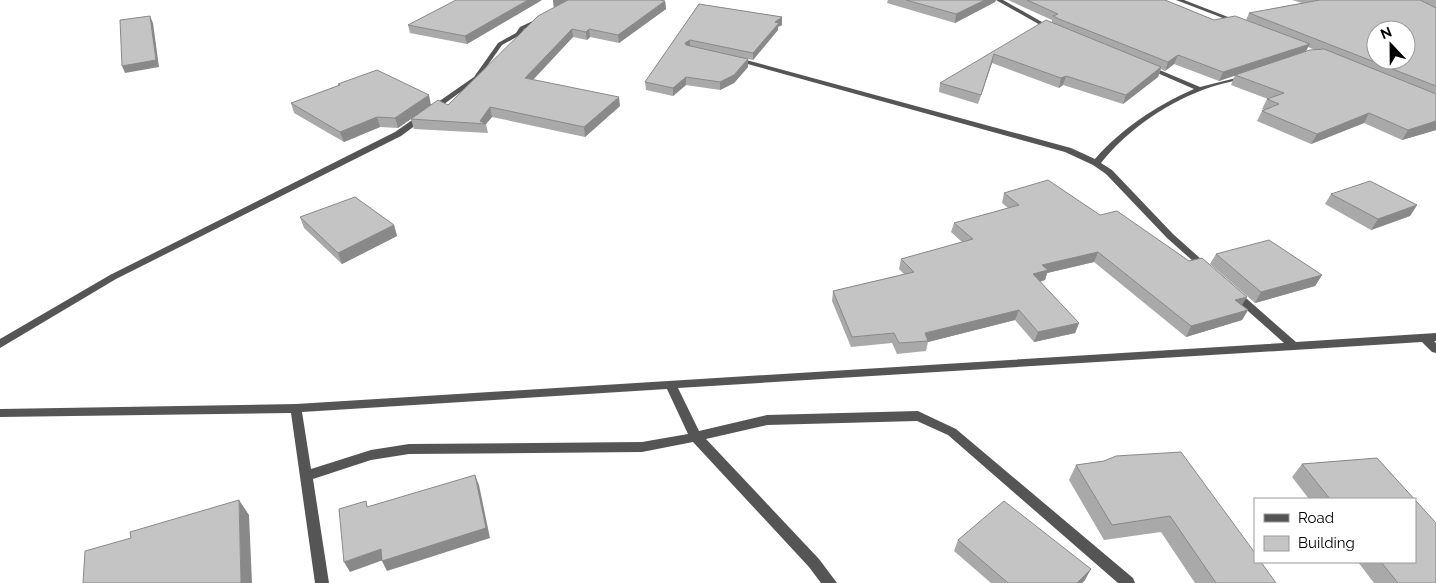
<svg xmlns="http://www.w3.org/2000/svg" width="1436" height="583" font-family="Raleway,sans-serif">
<rect width="100%" height="100%" fill="#fff"/>
<g fill="none" stroke-linecap="round" stroke-linejoin="round">
<path fill="#555" fill-rule="evenodd" d="M996,0H1003L1056,30L1051,31Z
M1176,0H1184L1241,22L1236,23Z
M539,18L544,19L524,29L520,35L502,45L478,79L401,136L116,279L0,348V339L110,275L395,132L474,77L498,43L516,33L520,27Z
M735,57L1071,148L1095,159C1122,128 1156,106 1194,89L1146,68V66H1150L1200,87L1248,75V77C1236,81 1223,83 1211,87C1169,101 1128,129 1101,163L1112,170L1173,234L1211,268L1209,270H1203L1167,238L1106,174L1093,165L1065,152L733,60L732,59Z
M1235,291L1239,292L1296,342L1436,333V341H1434L1436,343V353L1432,352L1422,342L678,388L699,431L767,415L918,411L922,413L956,429L1133,578L1135,583H1118L948,435L917,421L767,425L706,439L819,559L837,583H821L809,567L693,442L642,452L409,454L371,460L313,479L329,583H315L291,413L0,417V409L296,404L1284,343L1231,296L1230,294L1231,292ZM667,389L688,434L642,442L409,444L371,450L311,469L302,412Z"/>
</g>
<path fill="#a9a9a9" fill-rule="evenodd" d="M542,0L467,44L410,33L408,25Z
M553,0L665,1L666,9L619,43L590,37L587,40L573,37L533,80L620,106L585,137L492,117L486,124L488,133L414,129L411,119L448,105L554,7Z
M888,0H996L995,2L955,23L887,3Z
M1008,0H1165L1214,20H1246L1249,13L1302,3L1292,0H1436V130L1402,140L1364,123L1311,144L1257,121L1262,111L1264,110L1262,109L1267,99H1268L1231,85L1235,75L1219,81L1174,64L1165,71L1161,69L1158,77L1123,104L1063,85L1059,88L992,63L978,104L939,92L940,83L1052,22V20ZM1308,47L1315,50L1306,52Z
M699,4L782,17V25L778,27V30L753,60L748,59V67L734,83L720,90L686,85L673,96L646,90L645,82Z
M338,84L431,105L398,128L380,127L344,142L294,113L291,103L338,86Z
M1004,193L1100,215L1242,305L1248,310L1242,320L1186,337L1094,262L1047,273L1045,280L1040,282L1079,323L1075,333L1034,342L1015,320L928,342L926,351L897,354L892,343L851,347L832,301L833,291L904,274L899,269L901,259L962,242L951,232L954,223L1008,208L1002,203Z
M1331,194L1417,205L1410,216L1371,230L1325,204Z
M300,217L394,225L397,236L342,264L304,228Z
M1216,254L1322,275L1315,286L1255,303L1210,264Z
M1377,458L1436,523V583H1374L1358,562H1415V499H1309L1292,477L1302,464Z
M1104,461L1276,583H1195L1161,532L1104,540L1069,480L1076,465Z
M958,540L1085,580L1082,583H991L954,551Z"/>
<path fill="#898989" d="M528,0H542L467,44L465,36Z
M553,0H571L554,8Z
M985,0H996L995,2L955,23L956,14Z
M665,1L666,9L619,43L618,35Z
M150,16L153,23L159,67L125,73L122,66Z
M782,17V25L778,27V30L753,60V53L775,22Z
M572,29L573,37L526,87L525,78Z
M589,29L590,37L587,40L586,32Z
M690,40V47L685,51V43Z
M1310,44L1305,52L1219,81L1223,72Z
M994,54L992,63L978,104L981,95Z
M1178,55L1174,64L1165,71L1168,62Z
M748,59V67L734,83L720,90V82Z
M1161,67L1158,77L1123,104L1126,95Z
M1066,76L1063,85L1059,88L1061,78Z
M686,77V85L673,96V88Z
M429,95L431,105L398,128L395,118Z
M619,97L620,106L585,137L584,127Z
M490,107L492,117L486,124L480,121Z
M1369,113L1364,123L1311,144L1317,134Z
M377,117L380,127L344,142L340,132Z
M1436,121V130L1402,140L1408,130Z
M1417,205L1410,216L1371,230L1378,219Z
M394,225L397,236L342,264L338,253Z
M1098,252L1094,262L1047,273L1045,280L1030,284L1033,274L1042,265Z
M1322,275L1315,286L1255,303L1261,292Z
M1247,297L1241,307L1235,300Z
M1019,310L1015,320L928,342V341L925,333Z
M1248,310L1242,320L1186,337L1191,326Z
M1079,323L1075,333L1034,342L1038,332Z
M475,475L479,485L490,538L387,571L382,561Z
M239,500L249,515L252,583H241Z
M381,549L386,559L350,572L344,562Z
M1091,569L1085,580L1082,583H1077Z"/>
<path fill="#c4c4c4" stroke="#898989" fill-rule="evenodd" d="M456,0H528L465,36L408,25Z
M568,0H660L665,1L618,35L589,29L586,32L572,29L525,78L619,97L584,127L490,107L480,121L486,124L411,119L438,100L448,105L538,16Z
M906,0H985L956,14Z
M1027,0H1165L1214,20L1235,16L1310,44L1223,72L1178,55L1168,62L1059,19L1053,16L1058,14Z
M1320,0H1420L1436,8V86L1249,13ZM1376,30H1406V60H1376Z
M699,4L782,17L775,22L779,23L753,53L690,40L685,43L686,45L748,59L734,75L720,82L686,77L673,88L645,82Z
M150,16L156,60L122,66L120,20Z
M1046,20L1161,67L1126,95L1066,76L1061,78L994,54L981,95L940,83Z
M1324,49L1436,94V121L1408,130L1369,113L1317,134L1262,111L1279,104L1267,99L1284,93L1235,75L1310,50Z
M377,70L429,95L395,118L377,117L340,132L291,103L340,85L338,84Z
M1048,180L1100,215L1117,211L1189,261L1202,258L1247,297L1235,300L1248,310L1191,326L1098,252L1042,265L1048,270L1033,274L1079,323L1038,332L1019,310L925,333L928,341L899,343L894,333L852,337L833,291L914,272L901,259L973,239L954,223L1019,205L1004,193Z
M1370,181L1417,205L1378,219L1331,194Z
M355,197L394,225L338,253L300,217Z
M1269,240L1322,275L1261,292L1216,254Z
M1181,452L1255,553V562H1261L1276,583H1216L1170,516L1112,525L1076,465L1104,461L1116,456Z
M1377,458L1436,523V583H1398L1381,562H1415V499H1330L1302,464Z
M475,475L486,528L382,561L381,549L344,562L339,509L366,501L367,507Z
M239,500L241,583H83L85,551L131,538L130,532Z
M1004,501L1091,569L1077,583H1008L958,540Z"/>
<rect x="1254" y="498" width="162" height="65" fill="#ffffff" stroke="#999999"/>
<rect x="1264" y="514" width="25" height="8" fill="#555555" stroke="#999999"/>
<text x="1298" y="523" font-size="15" fill="#000000">Road</text>
<rect x="1264" y="536" width="25" height="15" fill="#c4c4c4" stroke="#999999"/>
<text x="1298" y="548" font-size="15" fill="#000000">Building</text>
<g transform="translate(1391 45) rotate(338)"><circle r="24" fill="#ffffff" stroke="#999999"/>
<path d="M0-4L9 19L0 12L-9 19Z" fill="#000000"/>
<text y="-8" font-size="14" font-weight="bold" text-anchor="middle" fill="#000000">N</text>
</g>
</svg>
